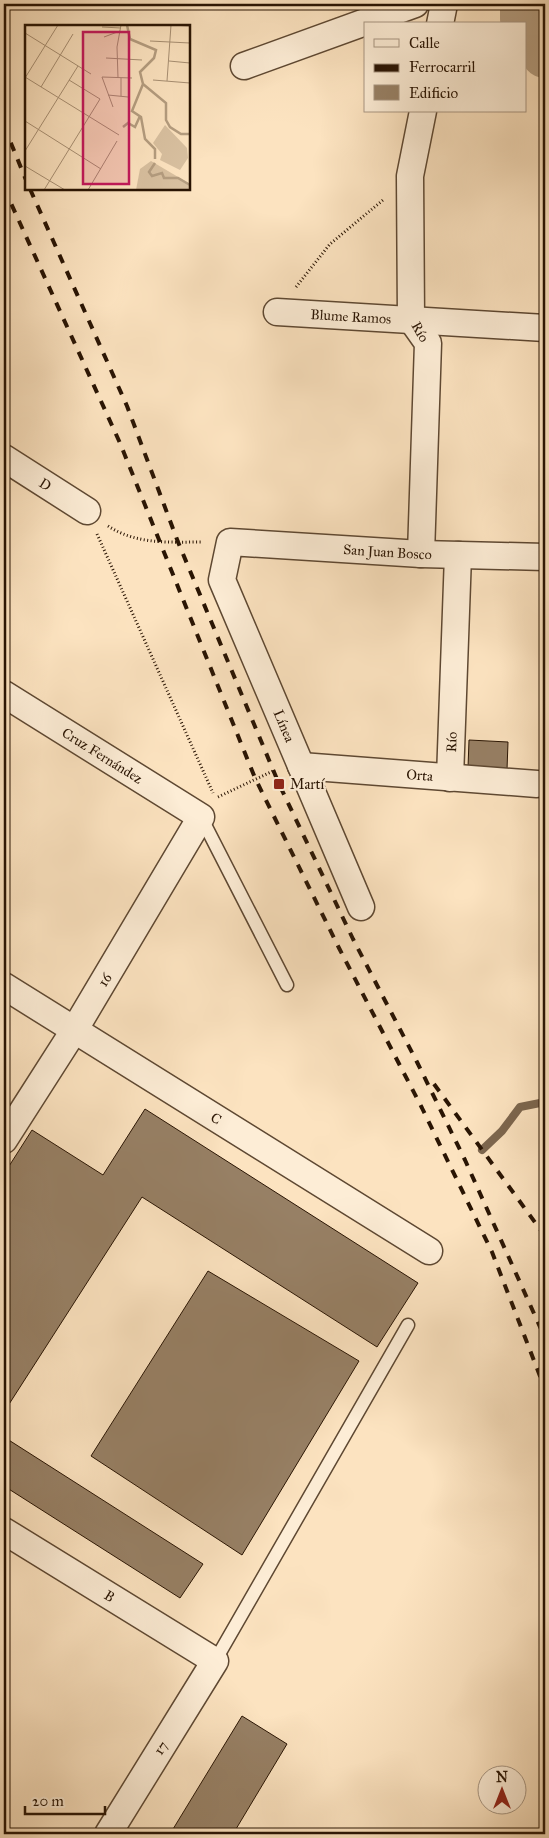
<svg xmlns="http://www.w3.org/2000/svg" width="549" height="1838" font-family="'IM FELL Great Primer',serif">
<rect width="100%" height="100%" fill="#fce3c0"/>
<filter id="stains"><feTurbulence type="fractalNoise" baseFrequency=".004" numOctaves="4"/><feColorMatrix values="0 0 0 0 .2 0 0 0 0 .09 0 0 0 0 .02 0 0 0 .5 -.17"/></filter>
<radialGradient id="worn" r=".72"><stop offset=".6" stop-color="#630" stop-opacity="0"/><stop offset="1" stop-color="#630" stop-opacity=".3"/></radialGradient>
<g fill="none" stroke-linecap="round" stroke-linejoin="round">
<path stroke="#7c664e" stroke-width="8" d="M482,1150L502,1131L520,1107L545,1102"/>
<path stroke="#b49d80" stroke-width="48" d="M524,4V19L545,54"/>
</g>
<path fill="#978065" stroke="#291403" d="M469,740L508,742L507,770L468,768Z
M145,1109L418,1283L377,1347L142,1197L4,1412V1174L32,1130L103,1175Z
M208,1271L359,1361L242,1555L91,1456Z
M4,1437L203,1564L180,1598L4,1486Z
M242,1716L287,1744L233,1834H170Z"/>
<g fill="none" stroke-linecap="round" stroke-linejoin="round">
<g stroke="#5e4832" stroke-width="15">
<path id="service" d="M201,817L287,985
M215,1661L408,1325"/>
</g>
<g stroke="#5e4832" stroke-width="29">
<g id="minor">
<path d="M440,24L444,4"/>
<path d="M244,66L415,4"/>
<path id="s1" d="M277,312L545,328"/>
<path id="s2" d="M4,458L87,511"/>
<path d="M421,554L428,343L411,319L410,176L423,111"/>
<path id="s3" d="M4,694L201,817L75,1029L4,1140"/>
<path id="s4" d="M301,766L537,784"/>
<path id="s5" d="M450,778L458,555"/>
<path id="s6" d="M361,907L222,580L230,542L421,554L545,557"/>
<path id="s7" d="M4,986L429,1251"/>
<path id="s8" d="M4,1531L215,1661L108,1834"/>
</g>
</g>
<path stroke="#291403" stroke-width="3" stroke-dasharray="1 2.5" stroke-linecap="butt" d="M296,287L330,244L383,200
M108,526C137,545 170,542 203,542
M97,534L213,793
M218,797L275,770"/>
<use href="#service" stroke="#fdedd6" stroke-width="12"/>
<use href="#minor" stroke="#fdedd6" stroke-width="26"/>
<path stroke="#291403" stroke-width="4" stroke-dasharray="9 9" stroke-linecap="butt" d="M4,126L26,180
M4,188L120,443L255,778L339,948L422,1108L492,1252L545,1389
M30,189L127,406L178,542L279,784L353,939L417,1062L465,1160L545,1338
M434,1084L545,1236"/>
</g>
<rect fill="#8f2418" stroke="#fdedd6" stroke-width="2" x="273" y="778" width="12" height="12" rx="2.5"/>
<g text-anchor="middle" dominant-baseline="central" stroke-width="4.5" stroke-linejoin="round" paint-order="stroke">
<g font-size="14" fill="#291403" stroke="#fdedd6">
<text stroke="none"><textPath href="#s1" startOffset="74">Blume Ramos</textPath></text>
<text transform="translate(420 332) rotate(60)">Río</text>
<text stroke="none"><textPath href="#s2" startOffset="49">D</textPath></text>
<text stroke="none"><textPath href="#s6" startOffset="552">San Juan Bosco</textPath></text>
<text transform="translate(284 726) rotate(67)">Línea</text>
<text stroke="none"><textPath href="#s5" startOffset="36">Río</textPath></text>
<text stroke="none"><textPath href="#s3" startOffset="116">Cruz Fernández</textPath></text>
<text stroke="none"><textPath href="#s4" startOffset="119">Orta</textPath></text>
<text transform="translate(105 980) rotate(-59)">16</text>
<text stroke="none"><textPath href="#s7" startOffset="250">C</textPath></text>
<text stroke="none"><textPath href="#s8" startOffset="124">B</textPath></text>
<text transform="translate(161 1748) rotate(-58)">17</text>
</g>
<g font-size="14" fill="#291403" stroke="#fdedd6" text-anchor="start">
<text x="290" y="784">Martí</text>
</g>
</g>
<g transform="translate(25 25)">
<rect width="165" height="165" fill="#fce3c0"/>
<path d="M140,100L162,123L163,133L155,145L135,135L137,129L128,118ZM126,136L165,159V165H111L115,144Z" fill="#d8c0a0"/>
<path fill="none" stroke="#b49d80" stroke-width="2.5" d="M102,0L105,14L131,25L129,33L115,47L118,59L141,78V95L145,102L156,109H165M118,59L107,86L116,92L120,114L130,124V134M98,102L103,98L110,102L115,91M130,138L124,147L127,151L137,148L139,153H153L165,160"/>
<path fill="none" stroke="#a89074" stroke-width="1" d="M146,0L165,1M77,2L96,3M0,8L66,49M79,12L95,6M125,16L165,18M81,33L117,35M144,36L165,38M0,52L94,110M0,53L33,0M93,53L92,22L96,0M44,55L75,74M128,55L165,58M142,56L146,0M16,62L48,9M83,70L103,72M96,71V53M88,82L77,52L107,53M0,96L76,144M0,126L53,41M0,141L40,165M19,165L75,74M63,165L92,116"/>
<path fill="#c2185b" fill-opacity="0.15" stroke="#c2185b" stroke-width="2.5" d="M58,7H104V159H58Z"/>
<rect width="165" height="165" fill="none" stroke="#291403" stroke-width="2.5"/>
</g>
<rect width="549" height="1838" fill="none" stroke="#fce3c0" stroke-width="20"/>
<rect x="5" y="5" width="539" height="1828" fill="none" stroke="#291403" stroke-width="2.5"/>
<rect x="10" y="10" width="529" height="1818" fill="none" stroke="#291403"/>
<rect x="364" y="22" width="162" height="90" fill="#fdedd6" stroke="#a89682"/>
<rect x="374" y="39" width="25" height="8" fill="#fdedd6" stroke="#a89682"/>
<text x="409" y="48" font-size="15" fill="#291403">Calle</text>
<rect x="374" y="64" width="25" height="8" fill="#291403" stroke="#a89682"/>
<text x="409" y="72" font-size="15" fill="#291403">Ferrocarril</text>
<rect x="374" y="85" width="25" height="15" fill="#978065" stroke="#a89682"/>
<text x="409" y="98" font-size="15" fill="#291403">Edificio</text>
<g transform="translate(502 1790)"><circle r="24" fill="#fdedd6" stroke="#a89682"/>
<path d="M0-4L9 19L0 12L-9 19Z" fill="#8f2418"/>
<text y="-8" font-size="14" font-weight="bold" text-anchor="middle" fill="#291403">N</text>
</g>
<path d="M25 1806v8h80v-8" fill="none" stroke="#291403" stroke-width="2.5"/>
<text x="32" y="1806" font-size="15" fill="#291403" stroke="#fdedd6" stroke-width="4" paint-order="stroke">20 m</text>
<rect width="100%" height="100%" filter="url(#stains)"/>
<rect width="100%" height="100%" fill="url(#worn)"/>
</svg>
